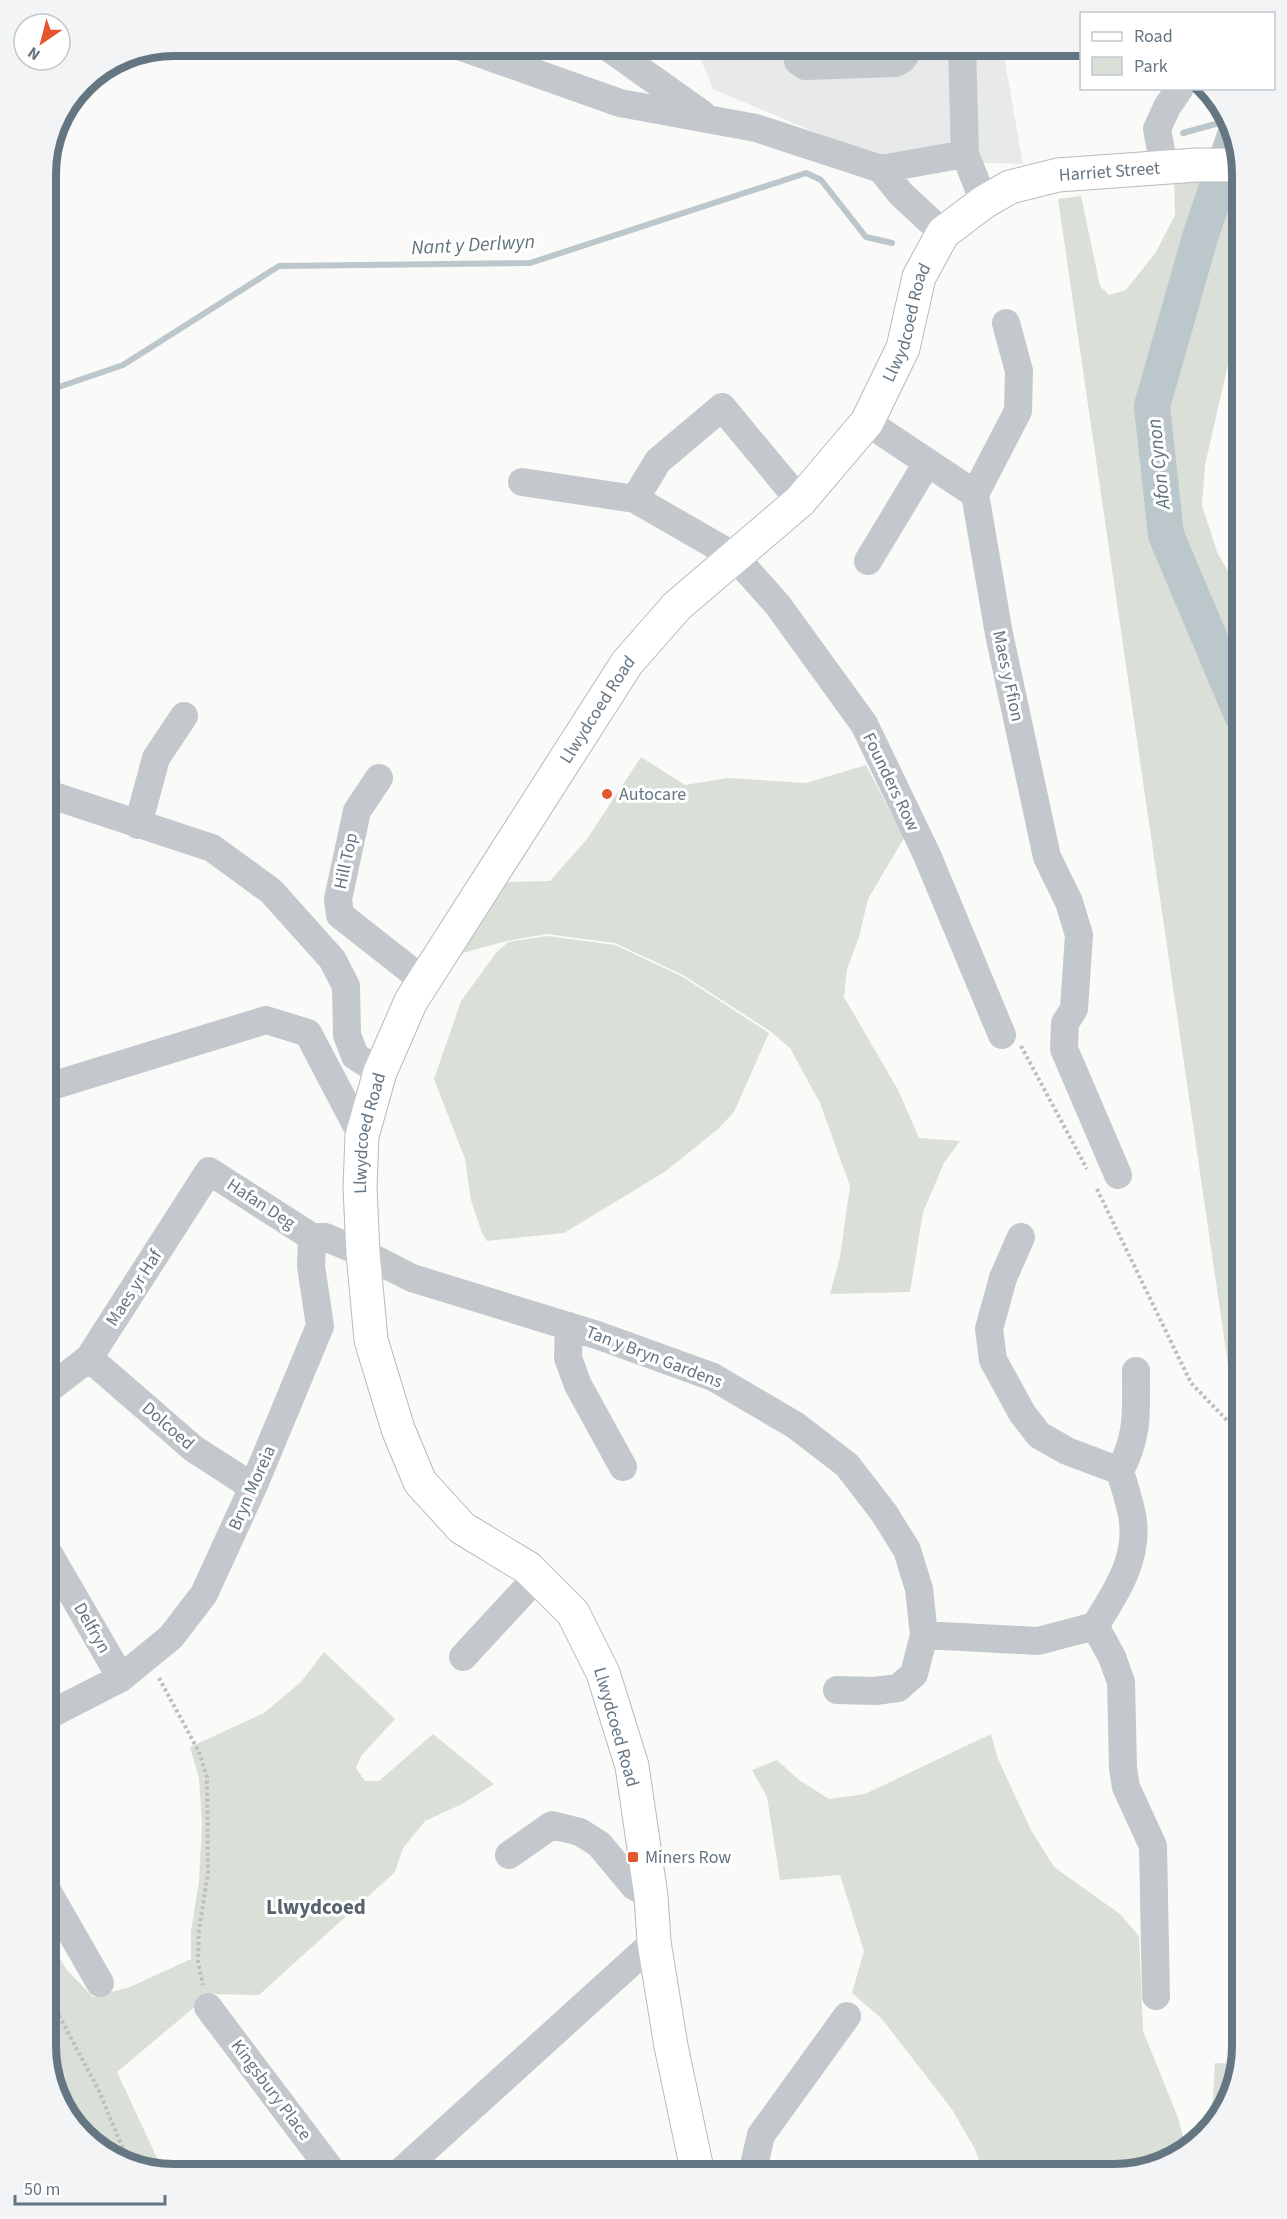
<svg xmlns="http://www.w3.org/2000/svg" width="1287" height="2219" font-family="'Source Sans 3',sans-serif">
<rect width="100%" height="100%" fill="#fafaf8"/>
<path fill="#e8e9e9" d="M695,45H1002L1023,164L880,160L713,89Z"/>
<path fill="#dadfd7" d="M1174,177L1227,181L1242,184V321L1229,360L1205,465L1202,505L1217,552L1242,596V1395L1232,1392L1058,199L1081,196L1100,286L1109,295L1126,290L1156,252L1175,215Z
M641,757L685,785L728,778L806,783L866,765L904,838L868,899L859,937L847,969L844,997L898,1090L919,1138L960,1141L944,1163L923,1212L910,1292L830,1294L840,1257L850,1186L820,1103L790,1048L770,1031L683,975L615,943L547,934L506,941L456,955L506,882L550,881L587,839Z
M547,936L615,945L683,977L769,1033L734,1112L718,1129L666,1171L564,1233L487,1241L482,1233L471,1200L465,1159L434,1079L461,1001L496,953L508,942Z
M324,1652L395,1719L361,1756L356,1768L365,1781H379L433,1734L494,1784L462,1804L425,1821L403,1848L395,1872L259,1995L210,1994L117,2072L164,2173L102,2152L58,2102L45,2046V1934L66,1969L93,1997L130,1987L191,1959V1931L199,1881L202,1824L199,1778L190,1747L264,1713L301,1682Z
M991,1734L998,1759L1031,1830L1054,1867L1120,1914L1139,1936L1143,2031L1177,2115L1186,2147L1170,2161L1114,2174H984L975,2149L951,2108L882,2019L852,1993L864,1951L840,1875L780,1880L767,1797L752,1770L777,1760L799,1780L829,1799L865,1794Z
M1215,2063L1237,2064L1221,2117L1211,2125Z"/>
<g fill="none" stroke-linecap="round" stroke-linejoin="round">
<path stroke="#bbc7cb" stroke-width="6" d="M1183,133L1230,120
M45,389L50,390L123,365L279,266L530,263L806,173L821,180L866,237L892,243"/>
<path stroke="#bbc7cb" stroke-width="36" d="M1234,138L1201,234L1152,406L1166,535L1242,715"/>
<g stroke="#b5babe" stroke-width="35">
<g id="major">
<path id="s1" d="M698,2174L671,2046L654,1942L651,1896L632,1766L603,1673L573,1613L528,1568L462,1528L420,1482L398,1429L371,1340L363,1253L360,1187L362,1136L380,1072L411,1001L627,663L677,606L800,501L867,422L903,348L919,277L943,233L984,202L1010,187L1058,175L1197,165H1240"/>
</g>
</g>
<path stroke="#bbbfc2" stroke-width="4" stroke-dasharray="3 3" stroke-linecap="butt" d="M1021,1046L1087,1169
M1097,1189L1191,1383L1242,1436
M159,1678L199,1752L207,1777L208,1873L199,1930L198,1962L203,1985
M45,1989L98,2089L128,2161"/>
<path stroke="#c3c8cc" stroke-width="28" d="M456,45L620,103L756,128L881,169L901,194L943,233
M605,45L702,114
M794,45L798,61L805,66L895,63C904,60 907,55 907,45
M962,45L965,154
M1164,167L1157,129L1167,107L1180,88
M881,169L965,154L984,202
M1006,323L1019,371L1018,411L975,494L999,634L1047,857L1069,902L1079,935L1074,1009L1065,1023L1064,1049L1118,1175
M867,422L975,494
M522,482L635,499L734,556L777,604L864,724L927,855L1002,1035
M635,499L658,461L722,407L800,501
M868,561L927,463
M379,778L357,811L338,899L340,915L424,981
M45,793L212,848L271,891L332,959L346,986L347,1035L355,1056L380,1072
M138,825L156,758L184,716
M45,1088L266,1020L308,1033L362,1136
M1021,1237L1003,1278L989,1329L993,1360L1022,1413L1039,1435L1067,1451L1120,1471
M569,1326L568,1358L578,1385L623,1467
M89,1358L194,1449L253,1487
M45,1392L89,1358L209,1171L312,1237
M45,1547L121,1678
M1095,1626L1112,1657L1121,1682L1123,1768L1126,1787L1153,1846L1156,1996
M924,1635L1038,1641L1095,1626C1116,1592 1140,1558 1132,1515C1129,1500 1124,1485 1120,1471C1139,1434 1136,1411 1136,1371
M463,1657L537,1577
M45,1717L121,1678L171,1637L204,1594L253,1487L320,1326L311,1266L312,1237H325L363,1253L412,1278L597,1335L713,1377L795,1425L847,1465L884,1513L907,1550L919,1589L924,1635L914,1674L898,1688L875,1691L837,1690
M509,1855L552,1825L580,1832L599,1844L634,1886L651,1896
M45,1887L100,1983
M208,2007L334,2174
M398,2174L654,1942
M752,2174L761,2135L847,2016"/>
<use href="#major" stroke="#fff" stroke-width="33"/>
</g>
<g fill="#e4572e" stroke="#fff" stroke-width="2">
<circle cx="607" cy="794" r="6"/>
<rect x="627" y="1851" width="12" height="12" rx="3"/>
</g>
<g text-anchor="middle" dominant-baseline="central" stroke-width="6" stroke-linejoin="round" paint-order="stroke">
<g font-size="18" fill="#657683" stroke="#fff">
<text stroke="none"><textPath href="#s1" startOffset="2410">Harriet Street</textPath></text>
<text stroke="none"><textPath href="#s1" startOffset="2130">Llwydcoed Road</textPath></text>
<text transform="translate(1008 676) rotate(78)">Maes y Ffion</text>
<text stroke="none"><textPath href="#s1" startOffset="1626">Llwydcoed Road</textPath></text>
<text transform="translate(891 782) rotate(64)">Founders Row</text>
<text transform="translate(346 861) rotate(-78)">Hill Top</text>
<text stroke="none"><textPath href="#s1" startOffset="1140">Llwydcoed Road</textPath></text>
<text transform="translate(261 1204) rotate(33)">Hafan Deg</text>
<text transform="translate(134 1288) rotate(-57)">Maes yr Haf</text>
<text transform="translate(654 1357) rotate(21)">Tan y Bryn Gardens</text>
<text transform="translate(168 1426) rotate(41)">Dolcoed</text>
<text transform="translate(252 1488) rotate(-66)">Bryn Moreia</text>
<text transform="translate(92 1628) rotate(60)">Delfryn</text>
<text transform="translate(616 1727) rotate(74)">Llwydcoed Road</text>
<text transform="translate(271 2090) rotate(53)">Kingsbury Place</text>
</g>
<g font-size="18" fill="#657683" stroke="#fff" text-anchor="start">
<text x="619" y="794">Autocare</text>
<text x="645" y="1857">Miners Row</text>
</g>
<g font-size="20" font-style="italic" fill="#60757c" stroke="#fff">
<text transform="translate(473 245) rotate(-3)">Nant y Derlwyn</text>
<text transform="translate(1159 464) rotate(-96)">Afon Cynon</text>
</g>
<g font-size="21" font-weight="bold" fill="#57646e" stroke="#fff">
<text x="316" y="1907">Llwydcoed</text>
</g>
</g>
<path d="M0 0H1287V2219H0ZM174 56H1114A118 118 0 0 1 1232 174V2046A118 118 0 0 1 1114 2164H174A118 118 0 0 1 56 2046V174A118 118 0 0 1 174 56Z" fill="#f3f4f5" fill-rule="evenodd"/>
<path fill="none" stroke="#657683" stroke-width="8" d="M174 56H1114A118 118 0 0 1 1232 174V2046A118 118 0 0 1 1114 2164H174A118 118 0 0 1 56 2046V174A118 118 0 0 1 174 56Z"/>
<rect x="1080" y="12" width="195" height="78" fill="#ffffff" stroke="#c1c8cd" stroke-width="1.5"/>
<rect x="1092" y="32" width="30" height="9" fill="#ffffff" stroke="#c1c8cd" stroke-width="1.5"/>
<text x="1134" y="42" font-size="18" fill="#657683">Road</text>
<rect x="1092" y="57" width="30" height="18" fill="#dadfd7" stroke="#c1c8cd" stroke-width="1.5"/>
<text x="1134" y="72" font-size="18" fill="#657683">Park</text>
<g transform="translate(42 42) rotate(215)"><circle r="28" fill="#ffffff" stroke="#c1c8cd" stroke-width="1.5"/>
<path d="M0-4.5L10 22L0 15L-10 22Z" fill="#e4572e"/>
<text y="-9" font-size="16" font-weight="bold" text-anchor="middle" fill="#657683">N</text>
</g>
<path d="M15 2195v9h150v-9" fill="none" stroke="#657683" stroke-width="3"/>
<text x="24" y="2195" font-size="18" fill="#657683" stroke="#ffffff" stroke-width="4.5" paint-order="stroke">50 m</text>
</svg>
